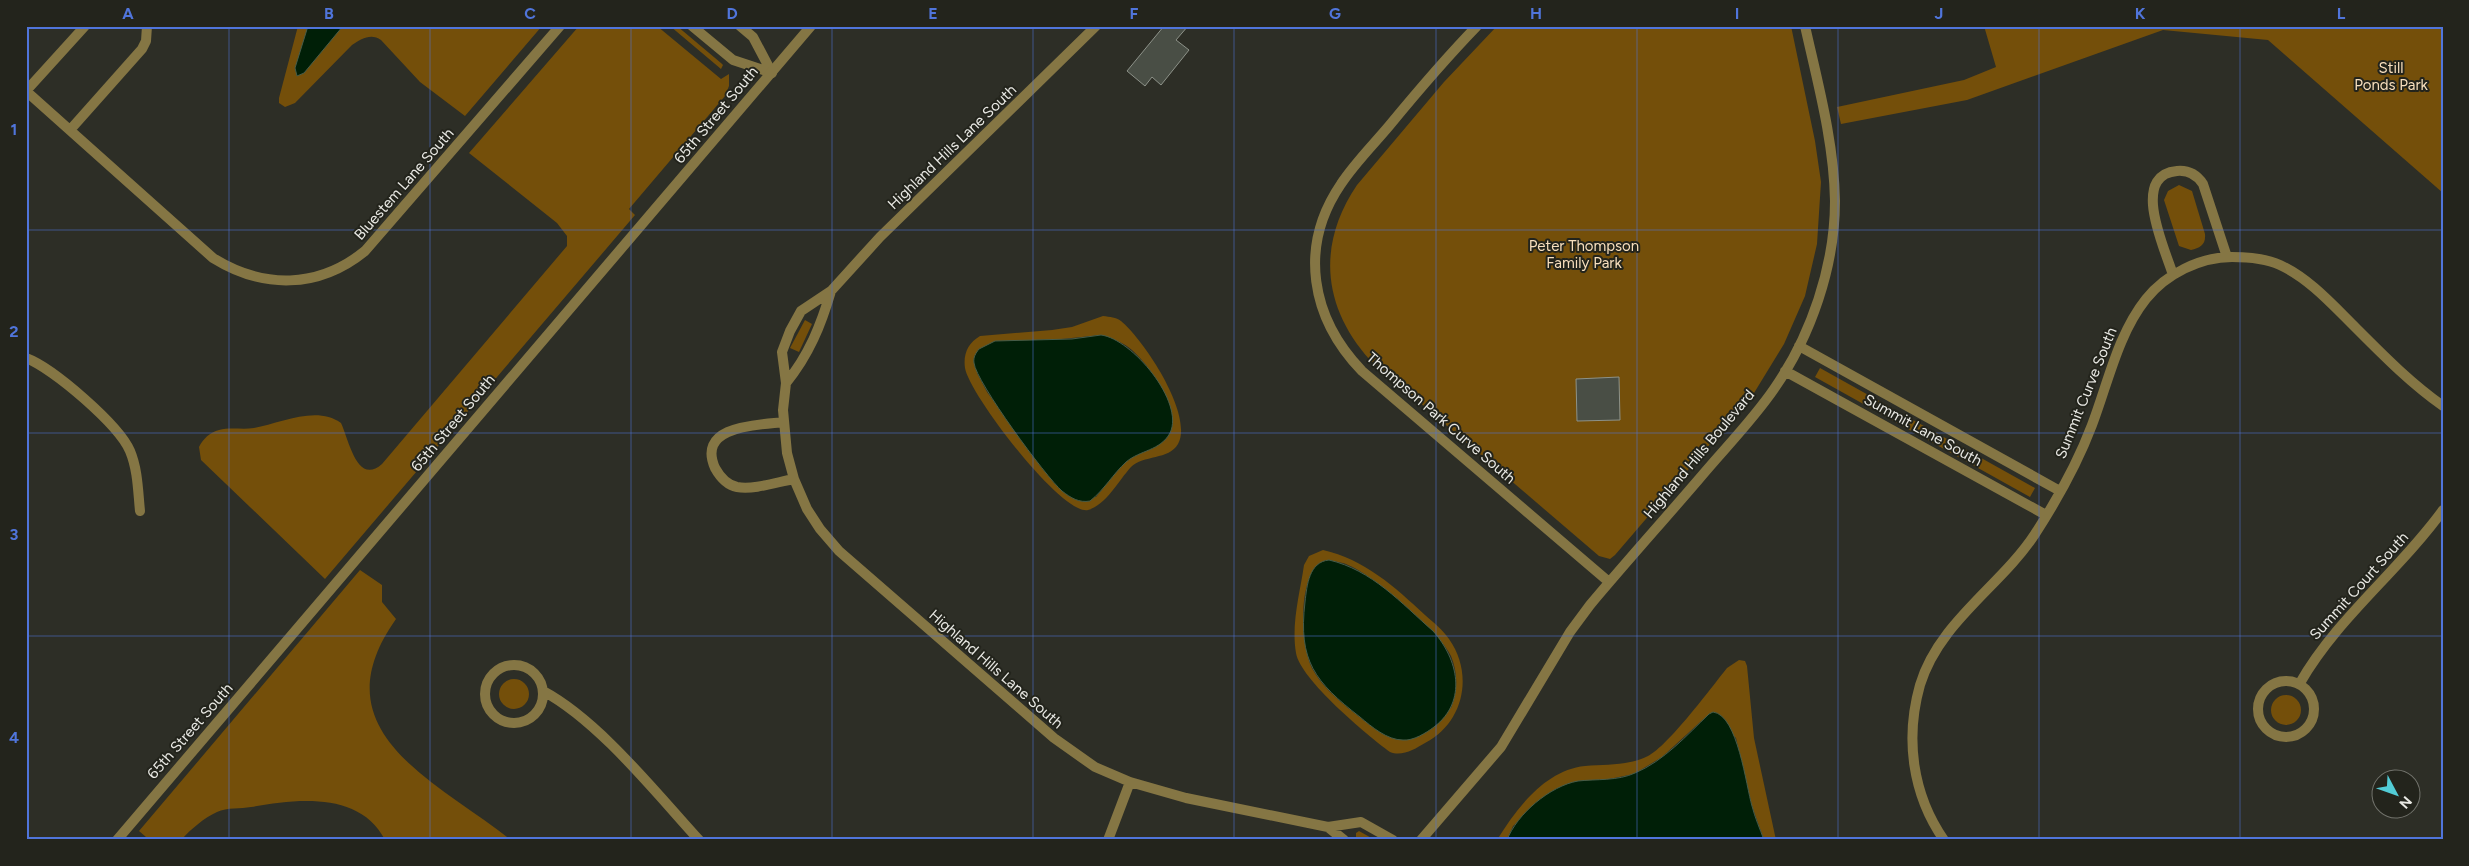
<svg xmlns="http://www.w3.org/2000/svg" width="2469" height="866" font-family="Figtree,sans-serif">
<rect width="100%" height="100%" fill="#2d2e26"/>
<path fill="#744f0a" fill-rule="evenodd" d="M298,26H542L465,116L420,82L381,40C371,33 361,39 352,45L295,103L285,107L279,103V98Z
M579,26H657L721,79L729,74V86L725,96L629,209L635,215L325,579L201,460L199,447C203,439 210,432 219,430C230,427 243,430 254,428C280,423 317,405 341,423C349,440 357,486 382,464L567,246V236L557,223L469,153Z
M670,26H677L721,63L723,65L721,69Z
M1497,26H1791L1815,141L1821,182L1817,244L1805,296L1784,344L1754,393L1615,555L1610,559L1599,556L1370,360C1322,307 1317,244 1357,185L1444,82Z
M1984,26H2443V193L2268,40L2163,30L1967,100L1841,124L1837,107L1964,80L1996,67Z
M2179,185L2192,191L2205,234C2206,245 2200,248 2191,250L2179,246L2164,200L2168,191Z
M1103,316C1110,317 1116,317 1121,321C1144,340 1194,415 1178,444C1169,460 1143,455 1131,467C1119,480 1106,505 1088,510C1062,516 969,394 965,368C963,354 968,343 980,336L1052,330L1072,327ZM1101,335C1112,339 1123,342 1132,350C1148,364 1183,411 1169,432C1159,450 1140,450 1126,462C1115,472 1106,485 1096,497L1055,484L987,392L977,373L1042,341Z
M805,320L812,324L799,352L790,348Z
M1820,368L2035,488L2030,497L1815,377Z
M1323,550C1364,559 1395,587 1425,615C1433,622 1443,630 1449,639C1474,674 1464,723 1425,743C1415,749 1402,757 1390,752C1367,735 1300,679 1296,653C1291,624 1300,593 1304,565L1309,556ZM1330,560C1336,562 1343,562 1348,565C1372,574 1441,633 1451,656C1458,673 1458,691 1451,708L1371,726C1350,709 1326,693 1313,670C1300,648 1295,563 1330,560Z
M360,570L382,585V602L396,619C316,732 437,781 511,840H385C360,791 296,799 251,807C241,809 227,807 217,812C204,818 191,829 181,840H144L146,837L139,831Z
M1739,660L1745,661L1747,666L1754,738L1776,840H1764L1752,806L1736,738L1709,714L1662,757L1634,774L1554,790L1513,826L1507,840H1497C1516,809 1545,770 1585,766C1607,764 1628,766 1648,756C1668,746 1711,688 1727,668Z
M499 694a15 15 0 1 1 30 0a15 15 0 1 1-30 0Z
M2271 710a15 15 0 1 1 30 0a15 15 0 1 1-30 0Z
M1359,831L1375,840L1356,838V833Z"/>
<path fill="#001f07" stroke="#465c49" d="M308,26H343L304,73L297,76L295,68Z
M1101,335C1132,339 1185,402 1170,433C1160,451 1140,450 1126,462C1113,474 1104,490 1090,501C1079,503 1071,498 1062,491C1046,477 976,382 974,363C973,357 976,353 979,349L995,341L1072,339Z
M1329,560C1372,570 1401,603 1433,631C1458,659 1468,701 1434,727C1426,733 1413,741 1403,740C1387,740 1372,727 1360,717C1315,682 1298,661 1305,602C1307,585 1309,562 1329,560Z
M1713,712C1738,715 1746,786 1752,806C1755,818 1760,829 1764,840H1507C1517,814 1550,786 1578,781C1596,779 1618,781 1635,773C1664,761 1687,735 1709,714Z"/>
<path fill="#494e45" stroke="#8d9289" d="M1164,26H1188L1176,40L1189,50L1161,85L1152,77L1145,86L1127,71Z
M1619,377L1620,420L1577,421L1576,379Z"/>
<g fill="none" stroke-linecap="round" stroke-linejoin="round">
<path stroke="#857644" stroke-width="10" d="M692,26L733,60L772,73
M740,26L753,37L772,73
M1096,26L880,237L831,291L801,311L790,331L782,352L786,383L783,410L787,453L794,479L807,509L820,529L839,551L1054,738L1095,767L1130,782L1186,798L1328,827L1361,822L1393,840
M1477,26C1446,58 1417,92 1389,126C1373,145 1354,164 1341,184C1298,247 1311,318 1362,371L1609,582
M26,91L213,258C263,289 318,289 365,251L560,26
M26,91L85,26
M70,130L142,49L146,41L147,26
M2173,275C2166,251 2129,175 2177,171C2188,170 2197,175 2203,184L2227,257
M1799,346L2060,491
M26,358C53,368 119,425 130,451C138,470 138,492 140,511
M1785,371L2046,515
M786,383C809,355 821,325 831,291
M784,422C759,425 696,425 715,468C720,477 727,485 737,487C754,490 777,482 794,479
M485 694a29 29 0 1 1 58 0a29 29 0 1 1-58 0Z
M2258 709a28 28 0 1 1 56 0a28 28 0 1 1-56 0Z
M2300,683C2337,618 2399,571 2443,510
M543,691C599,721 656,793 699,840
M1328,827L1344,840
M1108,840L1130,782
M1421,840L1501,747L1570,632L1590,605C1626,562 1663,521 1699,479C1724,449 1752,421 1774,389C1811,336 1835,266 1835,201C1834,142 1818,84 1805,26
M1944,840C1912,794 1905,738 1920,685C1939,622 2001,586 2035,534C2057,500 2078,462 2092,425C2108,383 2118,334 2146,299C2166,274 2200,257 2232,257C2248,257 2265,258 2280,265C2308,278 2330,302 2352,324C2381,353 2409,382 2443,406"/>
<path stroke="#857644" stroke-width="10" d="M117,840L811,26"/>
</g>
<path fill="none" stroke="#5075db" stroke-width="1" stroke-opacity="0.55" d="M229,26V840M430,26V840M631,26V840M832,26V840M1033,26V840M1234,26V840M1436,26V840M1637,26V840M1838,26V840M2039,26V840M2240,26V840M26,230H2443M26,433H2443M26,636H2443"/>
<g text-anchor="middle" dominant-baseline="central" stroke-width="4" stroke-linejoin="round" paint-order="stroke">
<g font-size="15" fill="#f8dfbd" stroke="#23241c">
<text x="2391" y="68">Still<tspan x="2391" dy="17">Ponds Park</tspan></text>
<text x="1584" y="246">Peter Thompson<tspan x="1584" dy="17">Family Park</tspan></text>
</g>
<g font-size="15" fill="#e9e9e4" stroke="#23241c">
<text transform="translate(716 115) rotate(-50)">65th Street South</text>
<text transform="translate(952 147) rotate(-44)">Highland Hills Lane South</text>
<text transform="translate(404 184) rotate(-49)">Bluestem Lane South</text>
<text transform="translate(2086 393) rotate(-68)">Summit Curve South</text>
<text transform="translate(1441 418) rotate(41)">Thompson Park Curve South</text>
<text transform="translate(453 423) rotate(-50)">65th Street South</text>
<text transform="translate(1923 430) rotate(29)">Summit Lane South</text>
<text transform="translate(1699 454) rotate(-50)">Highland Hills Boulevard</text>
<text transform="translate(2359 586) rotate(-48)">Summit Court South</text>
<text transform="translate(996 669) rotate(41)">Highland Hills Lane South</text>
<text transform="translate(190 731) rotate(-49)">65th Street South</text>
</g>
</g>
<rect width="2469" height="866" fill="none" stroke="#23241c" stroke-width="55"/>
<g transform="translate(2396 794) rotate(131)"><circle r="24" fill="#23241c" stroke="#72736c"/>
<path d="M0-4L9 19L0 12L-9 19Z" fill="#52ccd6"/>
<text y="-8" font-size="14" font-weight="bold" text-anchor="middle" fill="#e9e9e4">N</text>
</g>
<rect x="28" y="28" width="2414" height="810" fill="none" stroke="#5075db" stroke-width="2"/>
<g font-size="16" text-anchor="middle" font-weight="bold" fill="#5075db">
<text x="128" y="19">A</text>
<text x="329" y="19">B</text>
<text x="530" y="19">C</text>
<text x="732" y="19">D</text>
<text x="933" y="19">E</text>
<text x="1134" y="19">F</text>
<text x="1335" y="19">G</text>
<text x="1536" y="19">H</text>
<text x="1737" y="19">I</text>
<text x="1939" y="19">J</text>
<text x="2140" y="19">K</text>
<text x="2341" y="19">L</text>
<text x="14" y="135">1</text>
<text x="14" y="337">2</text>
<text x="14" y="540">3</text>
<text x="14" y="743">4</text>
</g>
</svg>
